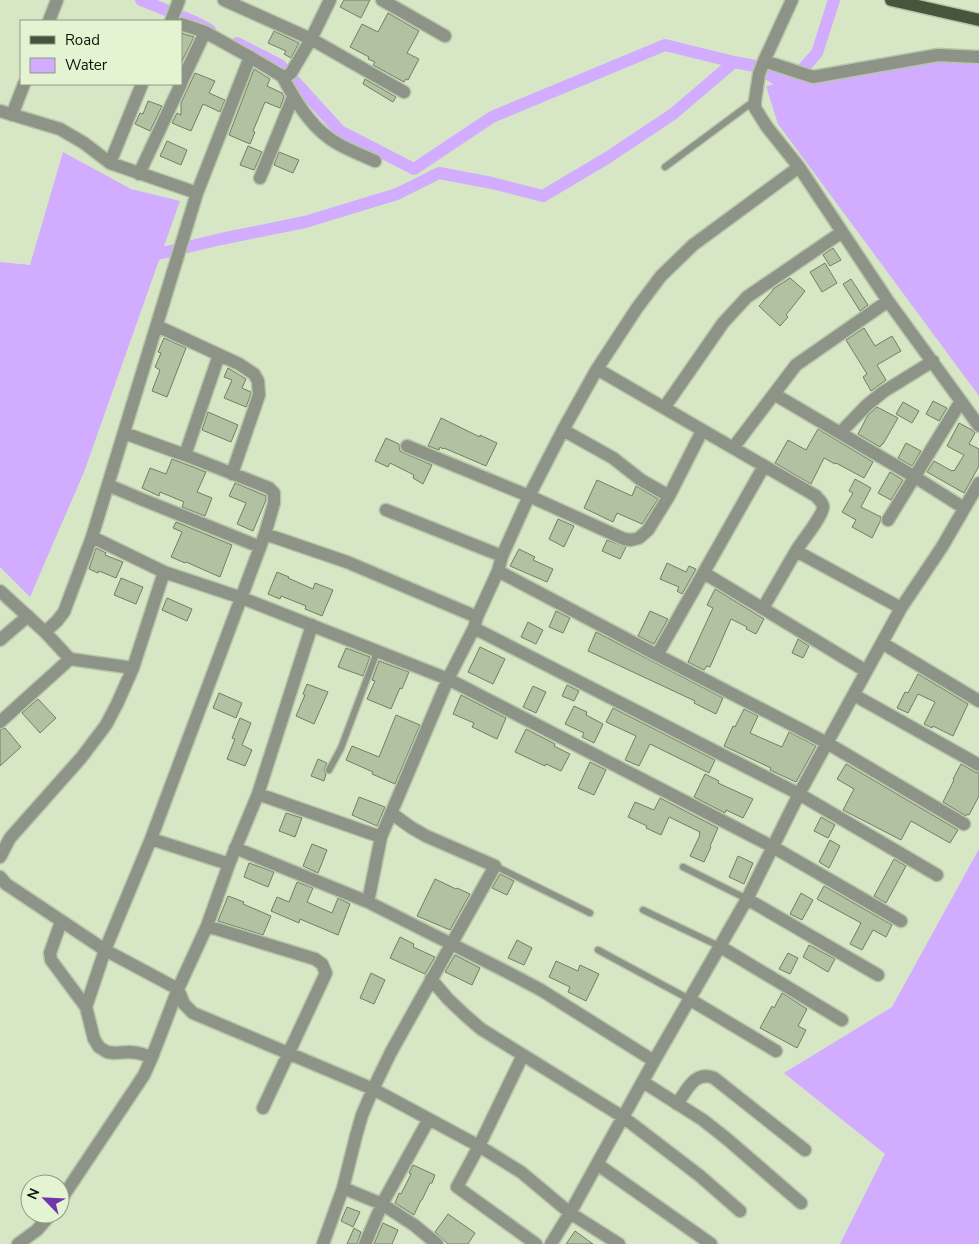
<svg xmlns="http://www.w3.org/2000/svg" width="979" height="1244" font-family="'Nunito Sans',sans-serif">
<rect width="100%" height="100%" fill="#d7e7c6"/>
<path fill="#d1acff" d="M927,54L979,58V396L778,124L766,86Z
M63,152L131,189L180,201L84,472L30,597L0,567V262L30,265Z
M979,849V1244H840L885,1154L784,1073L892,1007Z"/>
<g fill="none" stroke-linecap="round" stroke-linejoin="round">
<path stroke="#d1acff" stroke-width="12" d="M141,0L195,22L210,30
M237,43L280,65L340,131L414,169L492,117L665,45L734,62
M145,257L221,239L305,222L397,194L439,173L492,183L543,196L607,158L673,114L734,62L755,66L776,79L791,82L817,53L834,0"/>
</g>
<path fill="#b2c1a1" stroke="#728062" d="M344,0H370L361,18L340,7Z
M388,13L419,31L407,53L419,59L408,80L406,79L404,82L373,65L375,62L368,59L369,57L350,47L362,24L378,32Z
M274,31L299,43L291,58L284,54L286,51L268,43Z
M181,33L194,37L181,63Z
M254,69L270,79L267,86L282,93L284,97L280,108L265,102L253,131L255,132L250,144L229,135Z
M195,73L215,81L209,93L225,100L220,112L203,104L191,131L172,123L177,113L181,115V103Z
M365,79L396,97L393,102L363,84Z
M148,101L162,106L150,131L135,124L140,113L143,114Z
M167,141L187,150L181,165L160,156Z
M248,146L262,152L254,170L240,165Z
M279,152L299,160L293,173L274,165Z
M833,248L841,260L830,266L823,255Z
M825,263L837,283L822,292L810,272Z
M790,278L805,291L786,315L788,317L780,326L759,306L773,290V289Z
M851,279L868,305L860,311L843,284Z
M864,328L875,346L892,336L901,351L877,365L886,380L871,391L863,377L867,374L846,340Z
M164,338L186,348L167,397L152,391L160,370L155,367L161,353L158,352Z
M228,368L246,379L242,388L251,392V394L246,407L224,398L232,380L224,377Z
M933,401L947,408L939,421L926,414Z
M903,402L919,411L912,423L896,414Z
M877,407L898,418L883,444H882L880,447L858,434L868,415Z
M208,412L238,425L231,442L202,430Z
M441,418L480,437V435L497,443L486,466L444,448L443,449L440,447L439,450L428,446Z
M959,423L972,430L975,433L969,444L979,449V466L964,493L927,472L934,461L952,471L953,470L954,471L964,455L947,446Z
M818,429L873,462L864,478L836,463L835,464L824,458L811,484L775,463L788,440L806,450Z
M386,438L399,444L400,451L404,453L432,465L423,484L413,478L414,475L390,463L388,467L375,461Z
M906,443L921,451L912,466L898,458Z
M172,459L206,472L197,492L212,498L205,516L182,507L184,502L160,492L159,496L142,488L150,468L166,474Z
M890,472L903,480L891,500L878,493Z
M855,479L871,488L861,507L881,517L880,522L872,538L852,527L856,520L842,512L853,493L849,491Z
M597,480L632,496L636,486L658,499L642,524L617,513L613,522L584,508Z
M235,483L266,496V500L253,531L237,524L246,503L229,496Z
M558,519L574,526L564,547L549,539Z
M176,522L232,545L220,577L186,562L185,563L171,557L182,532L173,528Z
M607,540L626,547L620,559L602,551Z
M96,548L106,553L105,555L123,562L116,578L99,571L98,573L89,569Z
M519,549L535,557L533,560L553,569L547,582L510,566Z
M667,563L686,572L689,566L696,569L682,594L677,591L679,587L660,579Z
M277,572L289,577L288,578L313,589L315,583L333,590L322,616L305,609L306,606L281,596L280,599L268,594Z
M121,578L143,587L136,604L114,595Z
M715,589L764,619L756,634L746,629L747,627L731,619L710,667L707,666L704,670L688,662L713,608L707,605Z
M167,598L192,609L187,621L162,610Z
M556,611L570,618L563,633L549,627Z
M650,611L668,619L654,644L638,636Z
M528,622L543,630L536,644L521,637Z
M596,632L723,698L716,714L694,703L695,701L588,651Z
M798,639L809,646L803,658L792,653Z
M480,647L505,659L493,684L468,672Z
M346,648L370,657L363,676L338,667Z
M379,661L409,672L402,689L400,688L391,709L367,699L375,681L372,680Z
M918,674L968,704L953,736L933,726L932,728L924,724L935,702L918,694L908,713L897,708L905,692L908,693Z
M307,684L328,692L314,724L296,716L305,695L303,694Z
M567,685L579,691L574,701L562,696Z
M533,686L546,692L536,713L523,707Z
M219,693L242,703L236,718L213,708Z
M461,695L506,718L497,739L472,727L474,723L453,714Z
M38,699L56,718L40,733L22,713Z
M574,706L587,712L586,715L603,724L594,743L582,737L584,733L565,724Z
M613,708L715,760L709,773L650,744L639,766L625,760L636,736L606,722Z
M744,709L758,716L750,733L782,747L789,732L816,746L796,782L770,770L771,768L724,746L733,726L735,727Z
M396,715L420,725L395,784L372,774L373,772L346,760L352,746L379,757Z
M240,718L251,723L242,745L252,750L245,766L227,759L235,739L232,738Z
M5,728L21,747L0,766V730Z
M526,729L555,744L554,746L570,754L561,771L546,764L545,766L515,752Z
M318,759L327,763L324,770L326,774L324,781L311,776Z
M590,762L606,770L594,795L578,788Z
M846,764L958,830L950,843L911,821L901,840L843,810L854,789L837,779Z
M961,764L975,772L979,773V796L969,815L967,814L966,816L943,802L954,780L953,779Z
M705,774L719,781L718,783L753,799L743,818L726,810L725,813L694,797Z
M359,797L385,807L377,826L352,815Z
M660,798L718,828L710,846L711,847L704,862L690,856L700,835L699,834L700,832L669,817L661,835L646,828L647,826L628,817L635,802L654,810Z
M286,813L302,818L295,837L279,831Z
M821,817L835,825L828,838L814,831Z
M830,840L840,846L829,868L819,862Z
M312,844L327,850L318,873L303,866Z
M738,856L753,863L744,884L729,877Z
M894,859L906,866L886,903L874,896Z
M249,863L274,872L268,887L244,877Z
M500,874L514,881L507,895L492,888Z
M435,879L456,889L457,888L470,894L450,930L417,916Z
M297,882L313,888L307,902L332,913L338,898L350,904L338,935L300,919L299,923L271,911L277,897L289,902Z
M824,886L892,925L886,937L873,930L862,950L850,944L861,923L817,899Z
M801,893L813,900L802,920L790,914Z
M228,896L244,902L243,904L271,916L263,935L218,921Z
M400,937L414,944L413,947L435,957L425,974L390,958Z
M517,940L532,948L524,965L508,958Z
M809,945L835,959L828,972L803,957Z
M788,953L798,958L790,974L779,969Z
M455,955L480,968L472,985L445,972Z
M556,961L578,971L580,965L599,974L586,1001L568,992L570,987L549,977Z
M371,973L385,980L374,1004L360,998Z
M782,993L807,1009L798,1026L806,1030L797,1048L760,1028L772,1006L774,1008Z
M413,1165L435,1175L432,1183H430L422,1200H421L414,1215L395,1203L399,1193L401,1194L411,1174L409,1173Z
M347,1207L360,1212L353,1227L341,1221Z
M448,1214L475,1233L468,1244H448L435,1232Z
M383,1223L398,1230L392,1244H374Z
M354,1228L361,1232L357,1244H347Z
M575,1231L593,1244H566Z"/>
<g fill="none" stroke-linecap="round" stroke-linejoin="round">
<g stroke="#b7c5a8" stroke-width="9">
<path id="lane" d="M665,167L754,101
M329,770L341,748L377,652
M495,866L590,913
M683,867L747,899
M643,910L719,946
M598,950L689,999"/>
</g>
<g stroke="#b7c5a8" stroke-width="15">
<path id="street" d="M224,0L311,39L404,92
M330,0L311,39L291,73L287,76H282L250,57L197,193L92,537L164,572L242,598L448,679L773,847L901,921
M382,0L445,36
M792,0L764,61L759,74L755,101V108L767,127L799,167L888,301L979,426
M49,21L57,0
M171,21L179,0
M181,24L205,32
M764,61L813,77L938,55L979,57
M282,76C294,98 308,123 329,138C342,148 360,154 375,161
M181,83L205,32L250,57
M0,111L60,129L84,143L110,163L197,193
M12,115L24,84
M110,163L142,84
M139,174L181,84
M260,178L293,97
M157,326L239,364L254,374L258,381L259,395L232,474
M597,369L816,496C818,499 822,502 823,506C824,515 801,542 796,551L901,608
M774,394L840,433L867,405L883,392L933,361
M664,408L723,323L747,297L842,232
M563,430L613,458L641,480L669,496
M124,433L185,455L269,488L274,493V503L265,534
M840,433L915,477L964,508
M407,446L529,496L624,539L631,540L639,538L648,530L669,496L702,431
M733,448L796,365L888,301
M185,455L219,355
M108,485L141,499L260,547
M386,510L502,556
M888,520L961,401
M498,571L657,655L827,743L964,824
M704,573L866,671
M0,591L45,632L70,659L133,668
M763,608L796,551
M312,625L258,794L229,864L151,839L265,534L347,562L477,617
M474,628L799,794L937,875
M45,632L57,621L64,612L92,537
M0,640L28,616
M882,643L979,701
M657,655L764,466
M854,695L979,765
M0,722L70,659
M258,794L381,837L448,679L474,628L477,617L498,571L502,556L529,496L563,430L597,369L637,308L661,276L693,245L799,167
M235,848L368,902L507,972L541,990L654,1061
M0,857L10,838L81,758L106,725L117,704L133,668L164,572
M229,864L207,926L315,959L322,964L326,973L263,1108
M0,877L6,884L105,950L178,989L184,1004L193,1013L373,1089L479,1146L521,1172L570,1213L619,1244
M747,899L878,975
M368,902L381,837
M61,922L50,953L51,960L86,1007L94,1039L99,1047L107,1052L114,1053L129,1052L138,1053L152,1057
M719,946L842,1020
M431,979L448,999L466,1016L481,1029L523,1055L623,1117L700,1176L740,1211
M689,999L776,1051
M86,1007L105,950L151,839
M523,1055L479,1146L457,1187L536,1244
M643,1082L703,1120L727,1139L801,1203
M677,1104C687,1090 695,1070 714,1078L805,1150
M597,1164L711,1244
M343,1188L382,1204L414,1225L437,1244
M60,1201L144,1075L152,1057L178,989L207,926
M18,1244L37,1230L51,1214
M323,1244L343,1188L356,1136L362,1115L373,1089L391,1052L495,866L426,836L412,828L391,813
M365,1244L382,1204L429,1119
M551,1244L570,1213L654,1061L747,899L799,794L901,608L942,547L979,483"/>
</g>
<g stroke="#b7c5a8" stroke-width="15">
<path id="primary" d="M891,0L979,20"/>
</g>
<use href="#lane" stroke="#8d9386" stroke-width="6"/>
<use href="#street" stroke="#8d9386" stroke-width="12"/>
<use href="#primary" stroke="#49543c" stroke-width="12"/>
</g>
<rect x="20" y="20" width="162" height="65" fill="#e4f4d3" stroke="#8f9a82"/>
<rect x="30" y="36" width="25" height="8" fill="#49543c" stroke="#8f9a82"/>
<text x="65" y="45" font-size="15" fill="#0f1409">Road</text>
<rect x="30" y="58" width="25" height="15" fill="#d1acff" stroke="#8f9a82"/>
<text x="65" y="70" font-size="15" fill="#0f1409">Water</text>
<g transform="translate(45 1199) rotate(294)"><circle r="24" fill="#e4f4d3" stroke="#8f9a82"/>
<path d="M0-4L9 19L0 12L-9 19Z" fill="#7236ab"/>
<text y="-8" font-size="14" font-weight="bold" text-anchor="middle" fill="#0f1409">N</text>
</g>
</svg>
